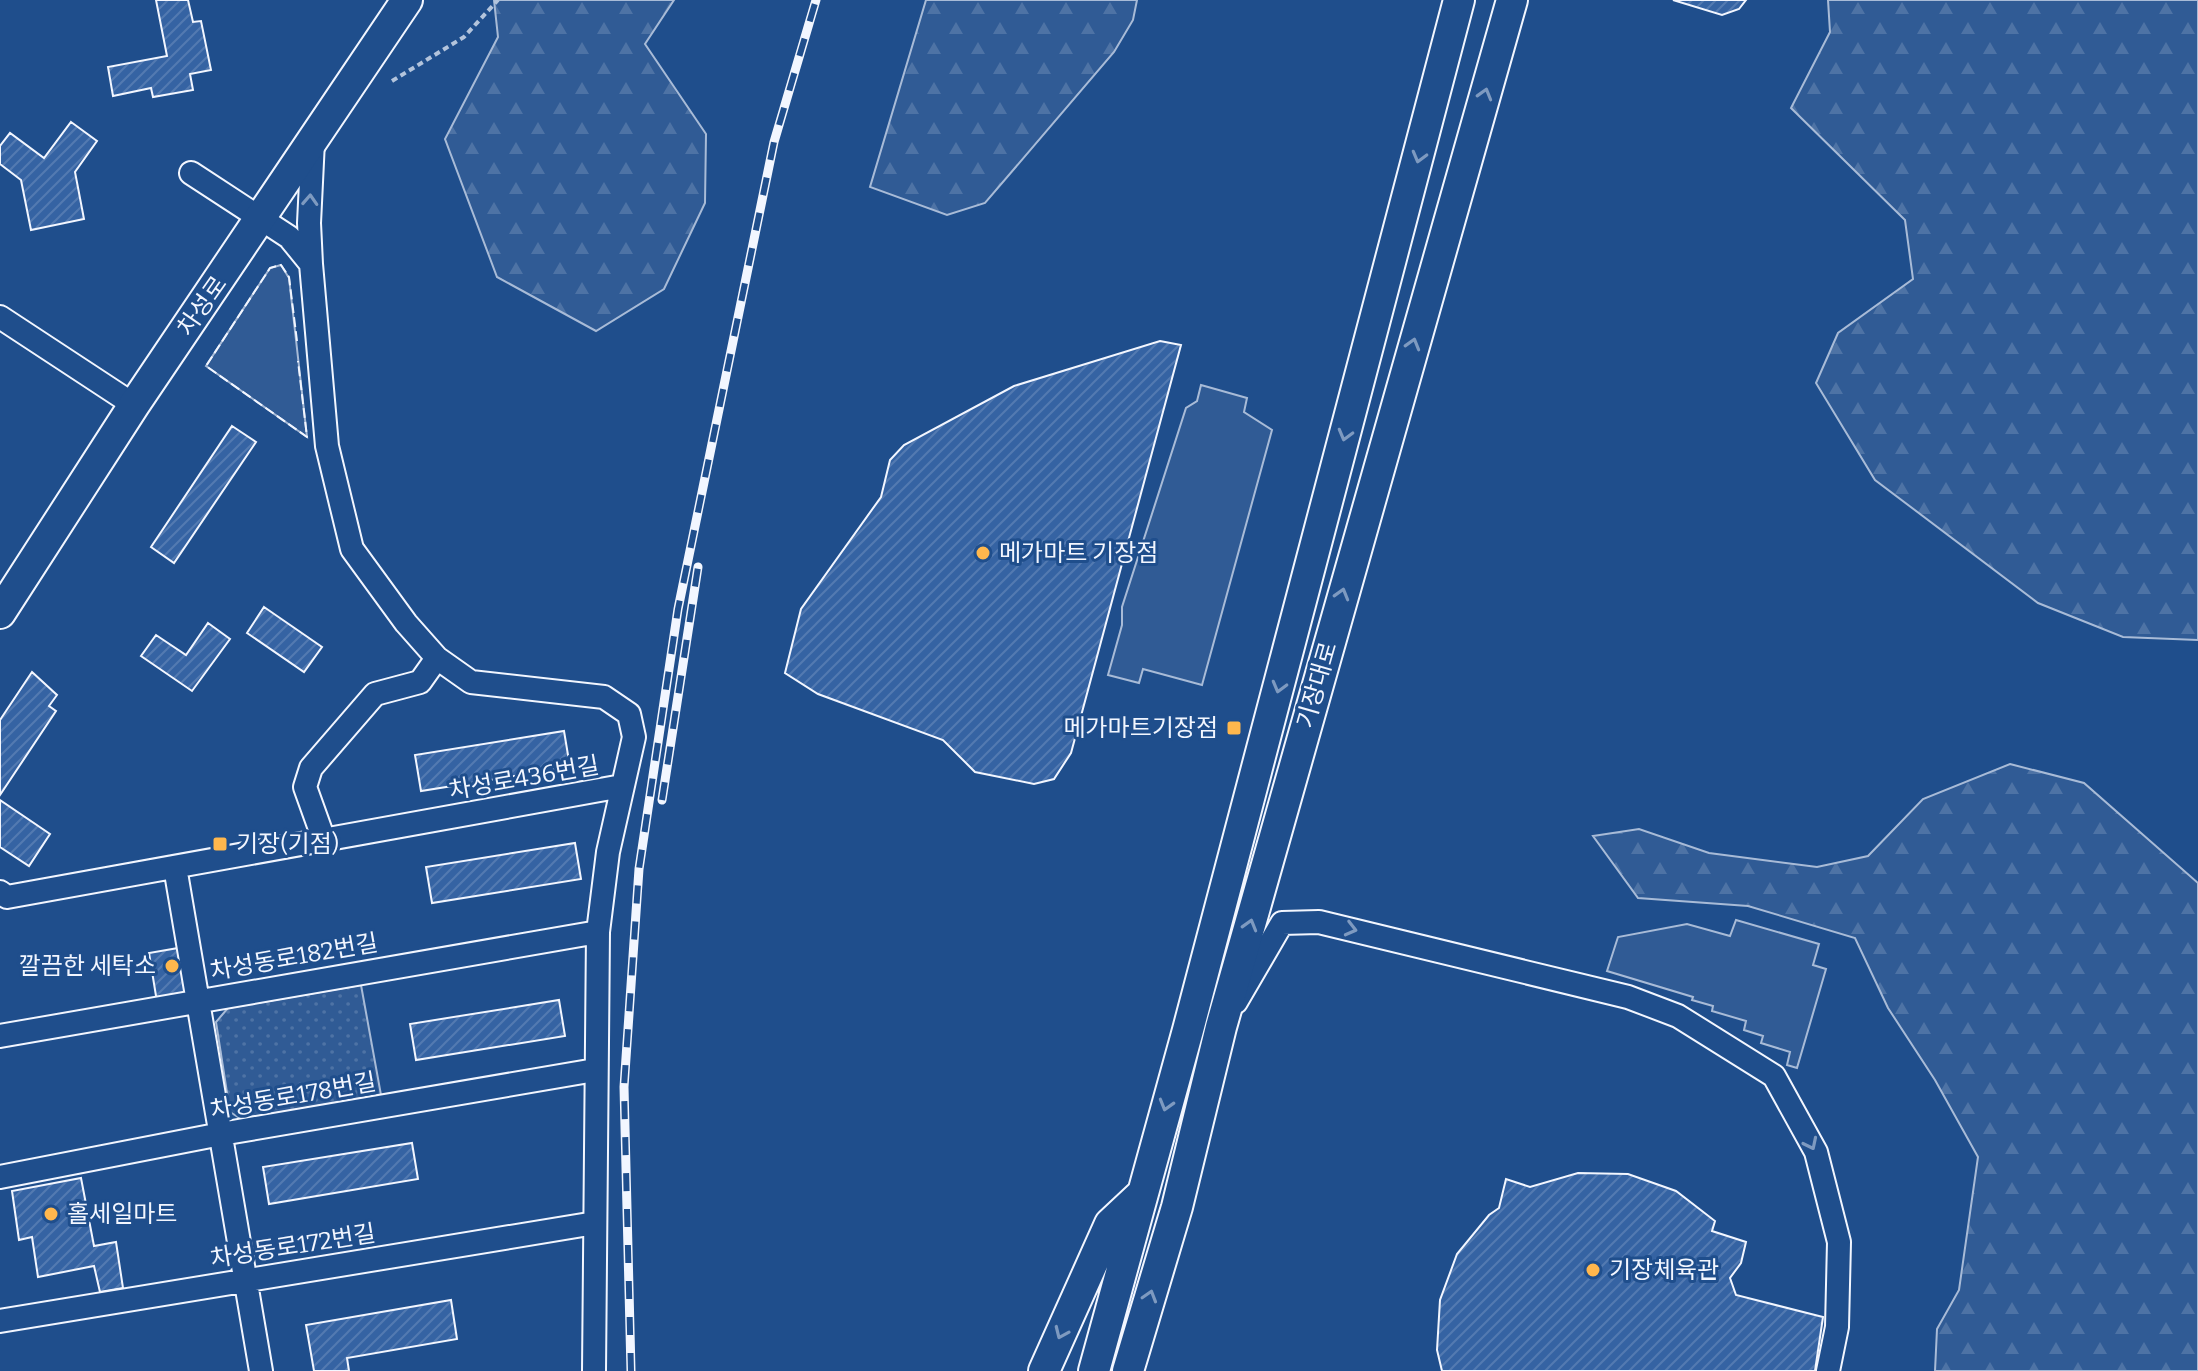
<svg xmlns="http://www.w3.org/2000/svg" width="2198" height="1371" font-family="Bitter,'Noto Sans KR',serif">
<defs>
<pattern id="forest-firs" width="22" height="20" patternUnits="userSpaceOnUse" patternTransform="scale(2)"><rect width="22" height="20" fill="#305b95"/><path d="M5 1l3.5 6h-7zM16 11l3.5 6h-7z" fill="#4e73a5"/></pattern>
<pattern id="park-dots" width="8" height="8" patternUnits="userSpaceOnUse" patternTransform="scale(2)"><rect width="8" height="8" fill="#305b95"/><path d="M2 2h.1M6 6h.1" fill="none" stroke="#4e73a5" stroke-width="1.8" stroke-linecap="round"/></pattern>
<pattern id="building-hatch" width="6" height="6" patternUnits="userSpaceOnUse" patternTransform="scale(2)"><rect width="6" height="6" fill="#3563a3"/><path d="M-1 1l2-2M0 6l6-6M5 7l2-2" fill="none" stroke="#537ab1"/></pattern>
</defs>
<rect width="100%" height="100%" fill="#1f4e8c"/>
<path fill="url(#forest-firs)" stroke="#a8bbd7" stroke-width="2" d="M494,0H674L645,44L706,134L705,203L664,289L596,331L497,277L445,139L498,37Z
M926,0H1137L1133,20L1114,52L985,203L947,215L870,187Z
M1828,0H2198V640L2123,637L2038,603L1875,480L1816,383L1838,333L1913,279L1905,220L1791,108L1830,32Z
M2010,764L2084,783L2198,883V1371H1935L1937,1329L1959,1290L1978,1157L1935,1080L1888,1008L1855,938L1748,906L1638,898L1593,836L1639,829L1709,853L1817,867L1868,856L1923,799Z"/>
<path fill="url(#park-dots)" stroke="#a8bbd7" stroke-width="2" d="M361,985L381,1095L241,1119L230,1112L216,1022L228,1008Z"/>
<path fill="#305b95" stroke="#a8bbd7" stroke-width="2" d="M281,265L289,278L307,437L206,366L270,268Z
M1201,385L1247,398L1244,412L1272,430L1202,685L1143,669L1139,683L1108,675L1122,625V607L1186,408L1197,401Z
M1736,920L1819,944L1813,965L1826,969L1797,1068L1787,1065L1790,1052L1761,1043L1763,1036L1744,1030L1746,1021L1712,1011L1713,1006L1692,1000L1693,997L1607,971L1618,937L1687,924L1730,936Z"/>
<path fill="url(#building-hatch)" stroke="#f2f6ff" stroke-width="2" d="M156,0H188L193,22L201,21L211,70L190,74L193,90L153,97L151,88L113,96L108,67L167,56Z
M1673,0H1746L1739,9L1722,15Z
M71,122L97,141L75,172L84,219L31,230L21,180L0,164V146L10,133L44,158Z
M1160,341L1181,345L1071,753L1054,779L1034,784L975,772L943,740L818,694L785,673L801,609L881,497L890,460L904,445L1014,386Z
M232,426L256,442L174,563L151,547Z
M264,607L322,647L304,672L247,633Z
M208,623L230,639L192,691L141,656L156,635L186,655Z
M32,672L57,695L49,706L56,711L0,795V720Z
M564,731L570,767L421,791L415,755Z
M0,800L50,834L29,866L0,847Z
M575,843L581,879L432,903L426,867Z
M184,947L191,986L182,998L157,1002L149,953Z
M559,1000L565,1036L416,1060L410,1024Z
M412,1143L418,1179L269,1204L263,1167Z
M1578,1173L1628,1174L1676,1191L1715,1221L1712,1231L1746,1242L1741,1263L1730,1278L1736,1295L1823,1317L1815,1371H1442L1437,1350L1440,1300L1457,1254L1489,1215L1499,1208L1506,1179L1530,1187Z
M81,1178L94,1246L116,1242L123,1288L100,1292L94,1266L38,1277L32,1237L19,1240L12,1191Z
M451,1300L457,1339L347,1358L349,1371H314L306,1325Z"/>
<g fill="none" stroke-linecap="round" stroke-linejoin="round">
<g stroke="#f2f6ff" stroke-width="26">
<path id="minor" d="M191,173L289,237L311,264L327,446L352,549L406,623L437,658L471,682L604,697L629,714L634,737L608,852L598,932L594,1371
M311,264L309,223L313,141
M0,317L134,405
M324,840L305,787L311,768L375,694L420,682L437,658
M175,867L261,1371
M0,892L7,897L622,786
M1236,1002L1282,923L1319,922L1628,997L1678,1016L1774,1076L1816,1152L1839,1242L1837,1327L1828,1371
M0,1036L598,932
M0,1177L221,1134L595,1070
M0,1321L595,1223"/>
</g>
<g stroke="#f2f6ff" stroke-width="34">
<path id="major" d="M0,613L134,405L407,0
M1044,1371L1110,1224L1141,1195
M1094,1371L1188,1030L1459,0
M1128,1371L1177,1207L1221,1027L1512,0"/>
</g>
<path stroke="#b3c4dc" stroke-width="4" stroke-dasharray="6 4" stroke-linecap="butt" d="M392,81L464,37L498,0"/>
<use href="#minor" stroke="#1f4e8c" stroke-width="22"/>
<use href="#major" stroke="#1f4e8c" stroke-width="30"/>
<g stroke="#f2f6ff" stroke-width="9">
<path id="rail" d="M662,800L698,567
M631,1371L624,1087L639,869L678,609L774,142L816,0"/>
</g>
<use href="#rail" stroke="#1f4e8c" stroke-width="6" stroke-dasharray="18" stroke-linecap="butt"/>
<path stroke="#f2f6ff" stroke-width="2" stroke-dasharray="10 4" stroke-linecap="butt" d="M297,341L289,277L281,265L270,268L206,366L307,437L298,361"/>
</g>
<defs><path id="oneway-chevron" d="M-2-3.5L2.5 0L-2 3.5" fill="none" stroke-width="1.6" stroke-linecap="round" stroke-linejoin="round" transform="scale(2)"/></defs>
<g stroke="#7e9ac0">
<use href="#oneway-chevron" transform="translate(1485 94) rotate(-74)"/>
<use href="#oneway-chevron" transform="translate(1419 157) rotate(105)"/>
<use href="#oneway-chevron" transform="translate(310 200) rotate(-87)"/>
<use href="#oneway-chevron" transform="translate(1413 344) rotate(-74)"/>
<use href="#oneway-chevron" transform="translate(1345 435) rotate(105)"/>
<use href="#oneway-chevron" transform="translate(1342 594) rotate(-74)"/>
<use href="#oneway-chevron" transform="translate(1279 687) rotate(105)"/>
<use href="#oneway-chevron" transform="translate(1250 925) rotate(-74)"/>
<use href="#oneway-chevron" transform="translate(1351 929) rotate(14)"/>
<use href="#oneway-chevron" transform="translate(1166 1105) rotate(106)"/>
<use href="#oneway-chevron" transform="translate(1811 1144) rotate(64)"/>
<use href="#oneway-chevron" transform="translate(1150 1296) rotate(-73)"/>
<use href="#oneway-chevron" transform="translate(1061 1333) rotate(114)"/>
</g>
<g fill="#ffb74d" stroke="#1f4e8c" stroke-width="3">
<circle cx="983" cy="553" r="8"/>
<rect x="1226" y="720" width="16" height="16" rx="4"/>
<rect x="212" y="836" width="16" height="16" rx="4"/>
<circle cx="172" cy="966" r="8"/>
<circle cx="51" cy="1214" r="8"/>
<circle cx="1593" cy="1270" r="8"/>
</g>
<g text-anchor="middle" dominant-baseline="central" stroke-width="6" stroke-linejoin="round" paint-order="stroke">
<g font-size="24" fill="#f2f6ff" stroke="#1f4e8c">
<text transform="translate(202 306) rotate(-55)">차성로</text>
<text transform="translate(1317 685) rotate(-74)">기장대로</text>
<text transform="translate(524 778) rotate(-10)">차성로436번길</text>
<text transform="translate(294 957) rotate(-10)">차성동로182번길</text>
<text transform="translate(293 1096) rotate(-10)">차성동로178번길</text>
<text transform="translate(293 1246) rotate(-9)">차성동로172번길</text>
</g>
<g font-size="24" fill="#f2f6ff" stroke="#1f4e8c" text-anchor="start">
<text x="999" y="553">메가마트 기장점</text>
<text x="1218" y="728" text-anchor="end">메가마트기장점</text>
<text x="236" y="844">기장(기점)</text>
<text x="156" y="966" text-anchor="end">깔끔한 세탁소</text>
<text x="67" y="1214">홀세일마트</text>
<text x="1609" y="1270">기장체육관</text>
</g>
</g>
</svg>
